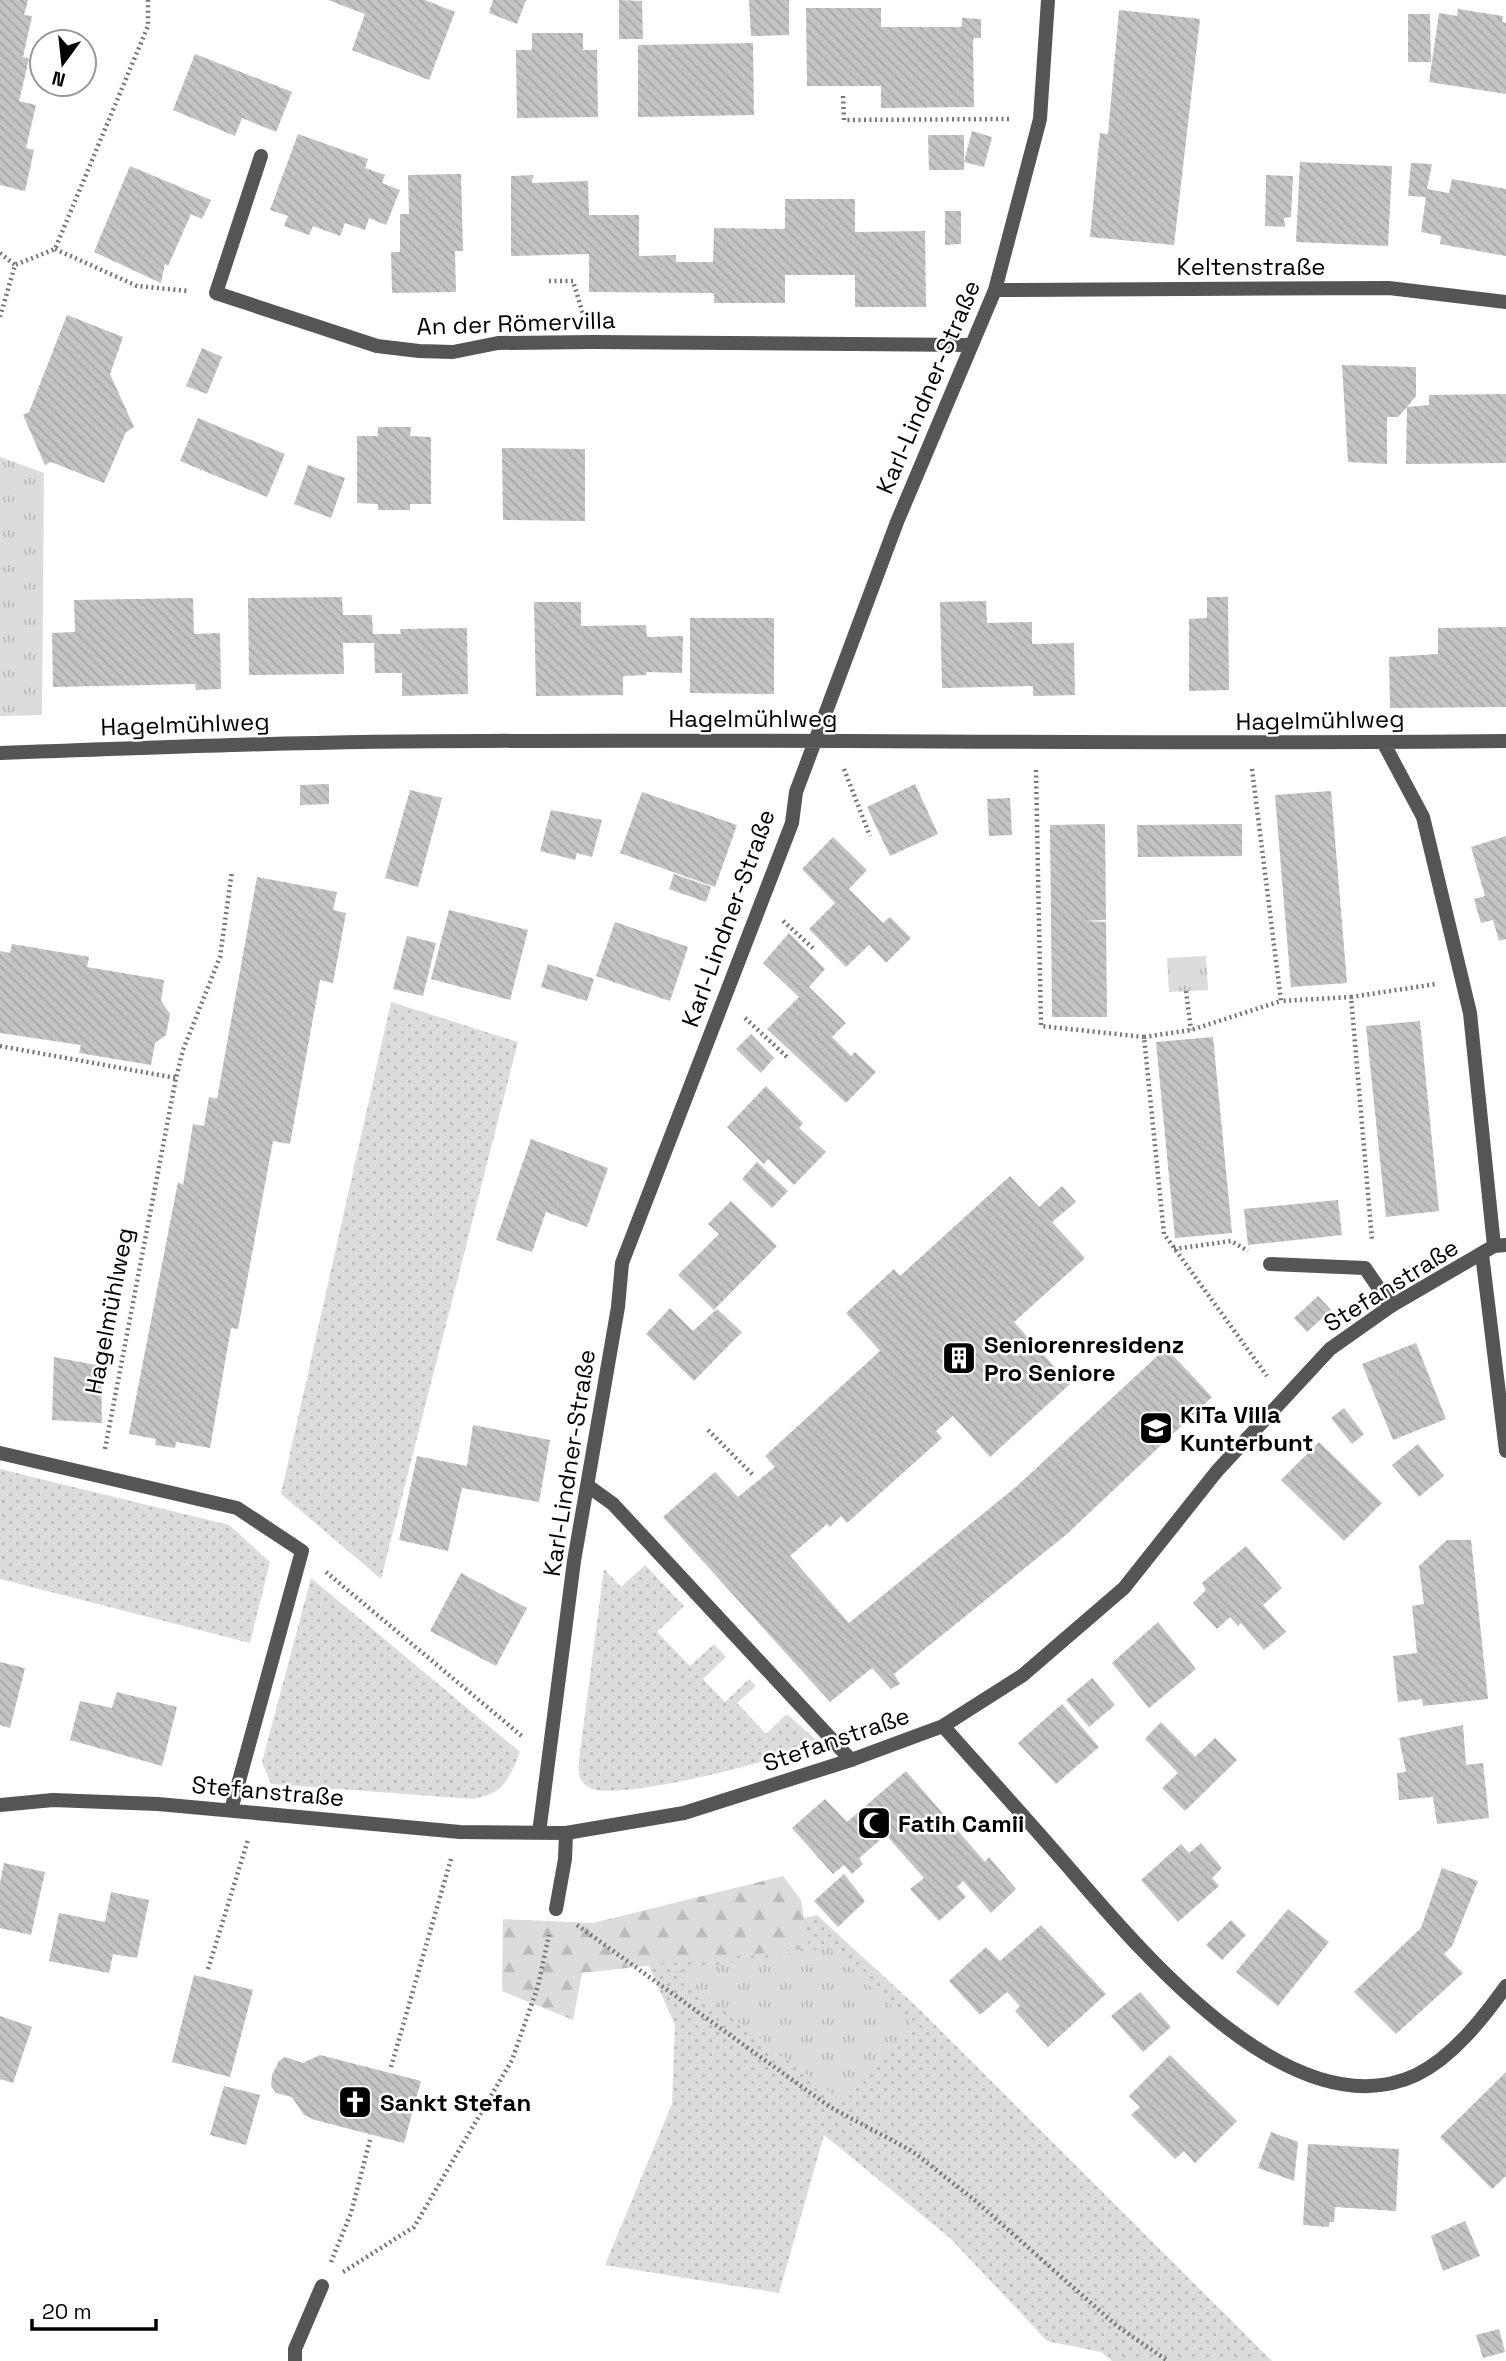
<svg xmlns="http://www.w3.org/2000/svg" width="1506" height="2361" font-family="'Space Grotesk',sans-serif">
<defs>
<pattern id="grass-dots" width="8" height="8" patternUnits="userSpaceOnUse" patternTransform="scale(1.75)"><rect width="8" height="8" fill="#dcdcdc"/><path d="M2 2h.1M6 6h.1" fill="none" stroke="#bbb" stroke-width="1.8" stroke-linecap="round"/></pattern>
<pattern id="forest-firs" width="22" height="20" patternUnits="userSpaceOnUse" patternTransform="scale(1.75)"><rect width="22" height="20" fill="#dcdcdc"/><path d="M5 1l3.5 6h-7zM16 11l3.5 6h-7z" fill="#bbb"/></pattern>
<pattern id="park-tufts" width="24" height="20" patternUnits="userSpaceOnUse" patternTransform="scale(1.75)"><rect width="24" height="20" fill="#dcdcdc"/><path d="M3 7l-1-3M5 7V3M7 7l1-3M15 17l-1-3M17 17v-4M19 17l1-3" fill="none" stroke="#bbb"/></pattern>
<pattern id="building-back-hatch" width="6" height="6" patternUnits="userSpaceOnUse" patternTransform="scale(1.75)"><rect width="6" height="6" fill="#c4c4c4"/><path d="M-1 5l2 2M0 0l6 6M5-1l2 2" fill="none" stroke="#a7a7a7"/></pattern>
</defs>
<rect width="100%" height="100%" fill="#fff"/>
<path fill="url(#grass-dots)" d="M391,1002L518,1042L381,1579L281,1494Z
M0,1469L229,1525L270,1562L250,1643L0,1579Z
M645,1565L684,1606L657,1632L690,1666L714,1644L726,1657L703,1679L725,1702L749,1679L756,1686L737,1703L766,1734L787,1714L815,1739C797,1747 779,1756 760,1762C732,1771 612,1800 590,1788C578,1782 578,1772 579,1760L604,1569L621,1587Z
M311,1578L520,1752C508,1780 505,1793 473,1799L271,1784L262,1762Z
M817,1915L917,2007L1272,2361H1112L1101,2352L1047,2341L950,2238L824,2135L779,2293L605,2265L672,2104L675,2025L644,1955Z"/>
<path fill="url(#forest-firs)" d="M783,1876L801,1900L809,1948L582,1973L573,2020L502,1991L503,1919L593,1923Z"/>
<path fill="url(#park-tufts)" d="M0,457L44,473L42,715L0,716Z
M1206,956L1208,990L1169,992L1167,958Z
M829,1948L911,2024L840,2100L674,1972Z"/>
<path fill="url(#building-back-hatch)" d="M0,0H28L24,15L32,16L23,57L29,59L19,101L36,105L26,148L34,150L25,191L0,185Z
M328,0H425L455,12L429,80L352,50L365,14Z
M493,0H526L517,24L489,13Z
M619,0L642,1L643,39H619Z
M749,0H789V35L751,36Z
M806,8H881V27H962V18L981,19V38H973L974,107L881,108V86H807Z
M1458,9L1503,16L1502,22L1506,23V94L1429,82L1439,13L1457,16Z
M1119,10L1200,19L1174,245L1090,237L1100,133L1108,134Z
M1408,14H1430L1431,62H1408Z
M532,33H583V50H597L598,117L517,118L516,50H532Z
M753,43L754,115L638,117V45Z
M195,54L292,92L276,132L242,118L235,136L173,110Z
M972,131L992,137L984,167L964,162Z
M298,134L368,159L365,168L385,175L382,183L400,190L386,225L369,218L365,230L345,223L340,236L313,226L309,235L284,226L288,216L270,210Z
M928,135H964V170H929Z
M1300,162L1392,166L1388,246L1296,242Z
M1411,163L1432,164L1427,189L1449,193L1452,179L1506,189V256L1440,244L1441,236L1421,232L1426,197L1408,196Z
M130,166L211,200L202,219L191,214L168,266L165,264L161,283L94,252Z
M461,174L463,251H455L456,292L392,293L391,252H400V214H409L408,175Z
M533,175L532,183L588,181L589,215H639V256L676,255V262H713L714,228L785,229V199H855V232L925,231L926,307H855V275H785V303H714V293L589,292V254L511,256V176Z
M1266,175L1293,176L1291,217L1284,218L1285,227L1265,226Z
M945,211H961V244L945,245Z
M67,315L123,337L110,374L134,427L126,432L104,483L51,462L45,465L23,415L29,412Z
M202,348L222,357L207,394L186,386Z
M1342,365L1416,367V396L1407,407L1429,405V395L1506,394V463L1406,464L1407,407L1398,417H1387V464L1348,462Z
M198,418L285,454L267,497L180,461Z
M378,427H411L410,436L431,437V504H410V510H378V504L357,503V436H378Z
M502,448L585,449V521L503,520Z
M308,465L345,478L331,518L294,504Z
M342,597L343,615H372L373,634H401L400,629L467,628L468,694L402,696V673H375L374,643H343L344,674L249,675L248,598Z
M1207,597H1228L1229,690L1189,691V619L1207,618Z
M193,598L194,634L220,633L221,689L196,690L195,684L53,687L52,633L75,632L74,600Z
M986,601L987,623L1032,622V644L1074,643L1075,695L1033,696V686L942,688L940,602Z
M534,602H581V626L646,625L647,637L683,636L682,673L646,672V675L623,676V695L536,696Z
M690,618H774V694L690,693Z
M1506,627V707L1390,708L1389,657L1438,654V628Z
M329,784V804L300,805V785Z
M915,784L938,834L890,856L867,807Z
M410,790L442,798L418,887L385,878Z
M1331,791L1347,983L1291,987L1275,795Z
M642,792L737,825L715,887L620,853Z
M1010,798L1012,835L989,836L987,799Z
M551,810L602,820L592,857L577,853L575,860L540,851Z
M1105,824L1106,920L1083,921L1106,922L1107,1017H1052L1050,825Z
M1242,824V856L1138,857L1137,825Z
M1506,836V939L1499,941L1493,920L1481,923L1474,899L1485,896L1471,847Z
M833,837L867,870L849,889L883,923L890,917L911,938L886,963L869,945L846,967L809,929L835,903L802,869Z
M674,874L711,887L706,902L669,889Z
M257,877L337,892L333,910L346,913L333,983L320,980L290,1144L273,1141L238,1329L231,1328L210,1448L176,1442L175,1448L155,1445L156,1439L129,1434L178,1182L183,1185L193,1124L204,1126L209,1097L217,1099Z
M449,910L528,930L510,1000L431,979Z
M615,922L688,947L670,1001L596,976Z
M789,933L825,969L809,987L846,1023L832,1037L851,1056L855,1052L876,1072L846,1103L767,1029L799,997L763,963Z
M407,936L436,943L423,996L393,989Z
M12,944L89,957L87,967L164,980L161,1001L170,1014L166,1035L155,1043L151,1065L79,1053L81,1045L0,1033V951L10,953Z
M548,964L594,979L587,1001L541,987Z
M1420,1021L1439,1211L1386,1217L1366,1026Z
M751,1034L774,1058L761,1073L736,1049Z
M1213,1037L1232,1233L1175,1238L1156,1042Z
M766,1086L803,1123L799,1128L826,1152L794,1185L768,1159L764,1164L727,1127Z
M531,1139L608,1168L587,1227L546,1212L532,1252L496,1240Z
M757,1162L788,1191L772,1208L742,1179Z
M1010,1176L1039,1207L1062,1186L1076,1202L1052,1222L1085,1258L1014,1322L1070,1384L990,1457L953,1416L936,1431L942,1438L847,1523L841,1516L830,1527L827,1524L790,1556L849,1623L1017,1486L1166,1348L1212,1397L1067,1534L894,1674L900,1684L891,1689L872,1668L830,1702L663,1517L715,1472L738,1497L775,1467L765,1456L880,1351L846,1313L894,1269L900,1276Z
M1338,1200L1342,1235L1248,1245L1244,1209Z
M731,1201L777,1246L714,1310L678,1275L719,1234L708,1224Z
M1318,1296L1331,1310L1307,1332L1294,1318Z
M670,1308L693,1331L717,1309L742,1332L694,1381L646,1334Z
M1416,1343L1446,1419L1393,1440L1362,1364Z
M54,1357L101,1366L102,1423L52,1420Z
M1344,1408L1364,1434L1352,1444L1331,1418Z
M473,1425L550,1440L539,1502L462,1488L448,1551L399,1540L417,1456L467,1466Z
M1319,1442L1382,1503L1344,1541L1281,1480Z
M1418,1444L1444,1476L1419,1497L1392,1465Z
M1447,1540H1471L1488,1699L1423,1706L1422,1699L1398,1702L1393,1656L1417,1653L1412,1606L1424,1604L1419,1566Z
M1246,1546L1282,1588L1263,1605L1286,1632L1264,1650L1241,1623L1238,1626L1230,1617L1217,1629L1193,1603L1206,1590L1202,1583Z
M461,1573L527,1608L496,1666L430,1631Z
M1158,1622L1196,1669L1149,1708L1112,1663Z
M0,1662L25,1668L10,1728L0,1725Z
M1092,1678L1115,1705L1089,1727L1066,1700Z
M117,1692L177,1707L162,1766L70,1740L80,1701L112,1708Z
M1062,1704L1099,1747L1056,1784L1018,1743Z
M1161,1722L1195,1757L1215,1738L1237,1760L1185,1811L1162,1788L1178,1773L1145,1739Z
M1463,1725L1466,1765L1483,1763L1489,1818L1437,1824L1433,1797L1399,1800L1397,1773L1406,1772L1399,1738Z
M906,1771L985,1862L989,1857L1016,1889L991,1913L963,1881L957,1887L966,1897L939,1921L910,1889L924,1878L886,1835L859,1858L863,1864L852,1874L844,1865L833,1874L792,1828L825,1799L847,1822Z
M1201,1843L1222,1868L1212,1878L1219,1886L1178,1922L1141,1880L1181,1844L1189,1853Z
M4,1863L45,1872L31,1935L0,1928V1883Z
M1442,1868L1478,1881L1452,1946L1444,1954L1463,1973L1396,2034L1354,1992L1421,1928Z
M844,1874L865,1901L838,1927L814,1901Z
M111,1892L149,1900L137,1958L113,1954L109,1973L49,1961L59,1913L105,1922Z
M1288,1909L1329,1942L1278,2006L1236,1972Z
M1231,1920L1246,1935L1222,1960L1206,1945Z
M1041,1925L1106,1994L1048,2047L1015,2011L1020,2006L1007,1992L980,2015L949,1981L986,1947L1000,1961Z
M194,1975L253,1990L230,2077L172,2062Z
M1140,1992L1171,2027L1143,2052L1111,2016Z
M0,2016L32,2027L13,2083L0,2079Z
M320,2055L421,2081L404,2143L315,2120L304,2115L292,2097L276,2093L271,2086L272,2075L279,2061L285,2057L303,2063Z
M1170,2055L1237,2121L1195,2163L1184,2151L1175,2159L1131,2115L1140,2107L1129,2096Z
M1506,2072V2176L1492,2189L1440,2137Z
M224,2086L260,2095L246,2145L210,2135Z
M1271,2132L1298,2142L1294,2181L1258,2168Z
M1308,2144L1399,2149L1396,2211L1335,2207L1334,2222H1329V2227L1303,2225Z
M1465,2221L1480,2256L1443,2271L1431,2236Z
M1499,2329L1505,2352L1483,2358L1476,2335Z"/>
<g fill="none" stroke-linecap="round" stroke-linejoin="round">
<path stroke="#777" stroke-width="4.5" stroke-dasharray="2 3.5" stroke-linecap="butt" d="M843,96L844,120L1011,119
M55,249L137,286L189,291
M0,253L15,265
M549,281H573L583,314
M0,317L15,265L55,249L148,26V0
M844,769L870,836
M1252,769L1281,1001L1351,997L1372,1240
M1036,770L1041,1026L1144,1037L1164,1234L1267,1376
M783,921L814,949
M1186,991L1191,1030
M1351,997L1436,984
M745,1018L788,1058
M1144,1037L1191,1030L1281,1001
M0,1046L176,1078
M1174,1249L1231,1241L1248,1251
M708,1430L754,1476
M105,1449L176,1078L183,1050L220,957L232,871
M326,1572L523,1737
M577,1925L830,2107L912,2151L972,2198L1117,2326L1168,2361
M208,1969L248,1840
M391,2067L451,1859
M331,2262L351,2213L370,2140
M343,2272L414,2227L512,2060L538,1986L549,1935"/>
<path stroke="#555" stroke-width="14" d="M1270,1264L1365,1268L1391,1306
M588,1486L613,1504L851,1760
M556,1909L565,1859L566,1833"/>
<path stroke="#555" stroke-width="14" d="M261,156L216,293L377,346L419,351L453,352L498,343L592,342L971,345
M995,290L1389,288L1506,302
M1383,742L1423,817L1470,1013L1494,1246
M0,753C161,747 323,741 484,741C825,739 1165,745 1506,741
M1482,1254L1506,1451
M0,1453L237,1508L302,1551L231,1810
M943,1726C983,1771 1023,1815 1063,1861C1135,1944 1289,2134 1416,2075C1453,2057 1483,2018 1506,1986
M0,1805L53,1800L158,1804L460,1832L566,1833L684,1813L851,1760L943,1726L1023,1675L1124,1588L1217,1471L1330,1349L1391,1306L1494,1246L1506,1245
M539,1833L574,1561L618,1307L622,1263L792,823L796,792L897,522L995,290L1040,119L1048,0
M295,2361V2349L322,2286"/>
</g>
<defs>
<g id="building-square" transform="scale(1.75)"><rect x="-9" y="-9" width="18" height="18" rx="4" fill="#000" stroke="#fff"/><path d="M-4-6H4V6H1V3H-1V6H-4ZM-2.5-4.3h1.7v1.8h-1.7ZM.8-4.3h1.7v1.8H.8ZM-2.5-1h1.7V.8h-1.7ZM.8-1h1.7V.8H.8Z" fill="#fff"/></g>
<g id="school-square" transform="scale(1.75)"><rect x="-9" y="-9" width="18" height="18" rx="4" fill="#000" stroke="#fff"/><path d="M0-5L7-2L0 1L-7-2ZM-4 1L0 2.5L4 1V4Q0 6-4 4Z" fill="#fff"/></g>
<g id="mosque-square" transform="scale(1.75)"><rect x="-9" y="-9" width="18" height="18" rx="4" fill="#000" stroke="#fff"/><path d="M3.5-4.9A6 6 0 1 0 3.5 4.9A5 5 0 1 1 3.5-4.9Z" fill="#fff"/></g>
<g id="church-square" transform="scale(1.75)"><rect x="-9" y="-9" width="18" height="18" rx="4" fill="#000" stroke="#fff"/><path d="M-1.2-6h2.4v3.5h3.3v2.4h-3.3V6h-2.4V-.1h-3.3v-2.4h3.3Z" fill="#fff"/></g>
</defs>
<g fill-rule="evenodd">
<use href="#building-square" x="959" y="1358"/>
<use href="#school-square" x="1156" y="1428"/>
<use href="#mosque-square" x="874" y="1823"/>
<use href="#church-square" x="355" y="2102"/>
</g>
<g text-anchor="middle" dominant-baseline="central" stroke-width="5" stroke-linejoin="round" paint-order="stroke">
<g font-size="24" fill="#000" stroke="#fff">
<text x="1251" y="266">Keltenstraße</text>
<text transform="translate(516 323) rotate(-2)">An der Römervilla</text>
<text transform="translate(928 387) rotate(-67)">Karl-Lindner-Straße</text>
<text x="753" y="718">Hagelmühlweg</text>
<text transform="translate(1320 720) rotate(-1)">Hagelmühlweg</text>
<text transform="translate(185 724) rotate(-2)">Hagelmühlweg</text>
<text transform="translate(728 918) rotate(-70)">Karl-Lindner-Straße</text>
<text transform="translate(1391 1285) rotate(-32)">Stefanstraße</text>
<text transform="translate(109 1311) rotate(-79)">Hagelmühlweg</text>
<text transform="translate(569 1463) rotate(-81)">Karl-Lindner-Straße</text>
<text transform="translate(836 1739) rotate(-19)">Stefanstraße</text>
<text transform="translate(268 1791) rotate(5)">Stefanstraße</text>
</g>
<g font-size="24" font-weight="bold" fill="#000" stroke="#fff" text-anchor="start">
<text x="984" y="1344">Seniorenresidenz<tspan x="984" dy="28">Pro Seniore</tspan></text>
<text x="1180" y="1414">KiTa Villa<tspan x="1180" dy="28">Kunterbunt</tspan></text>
<text x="898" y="1823">Fatih Camii</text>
<text x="380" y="2102">Sankt Stefan</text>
</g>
</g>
<g transform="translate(63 63) rotate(195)"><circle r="33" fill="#ffffff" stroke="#999999" stroke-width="2"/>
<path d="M0-5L12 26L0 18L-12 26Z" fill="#000000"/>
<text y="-10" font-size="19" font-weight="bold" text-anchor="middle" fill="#000000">N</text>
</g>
<path d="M32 2319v10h124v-10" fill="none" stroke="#000000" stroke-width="3.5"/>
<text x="42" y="2319" font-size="21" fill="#000000" stroke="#ffffff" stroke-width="5" paint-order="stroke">20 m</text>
</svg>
